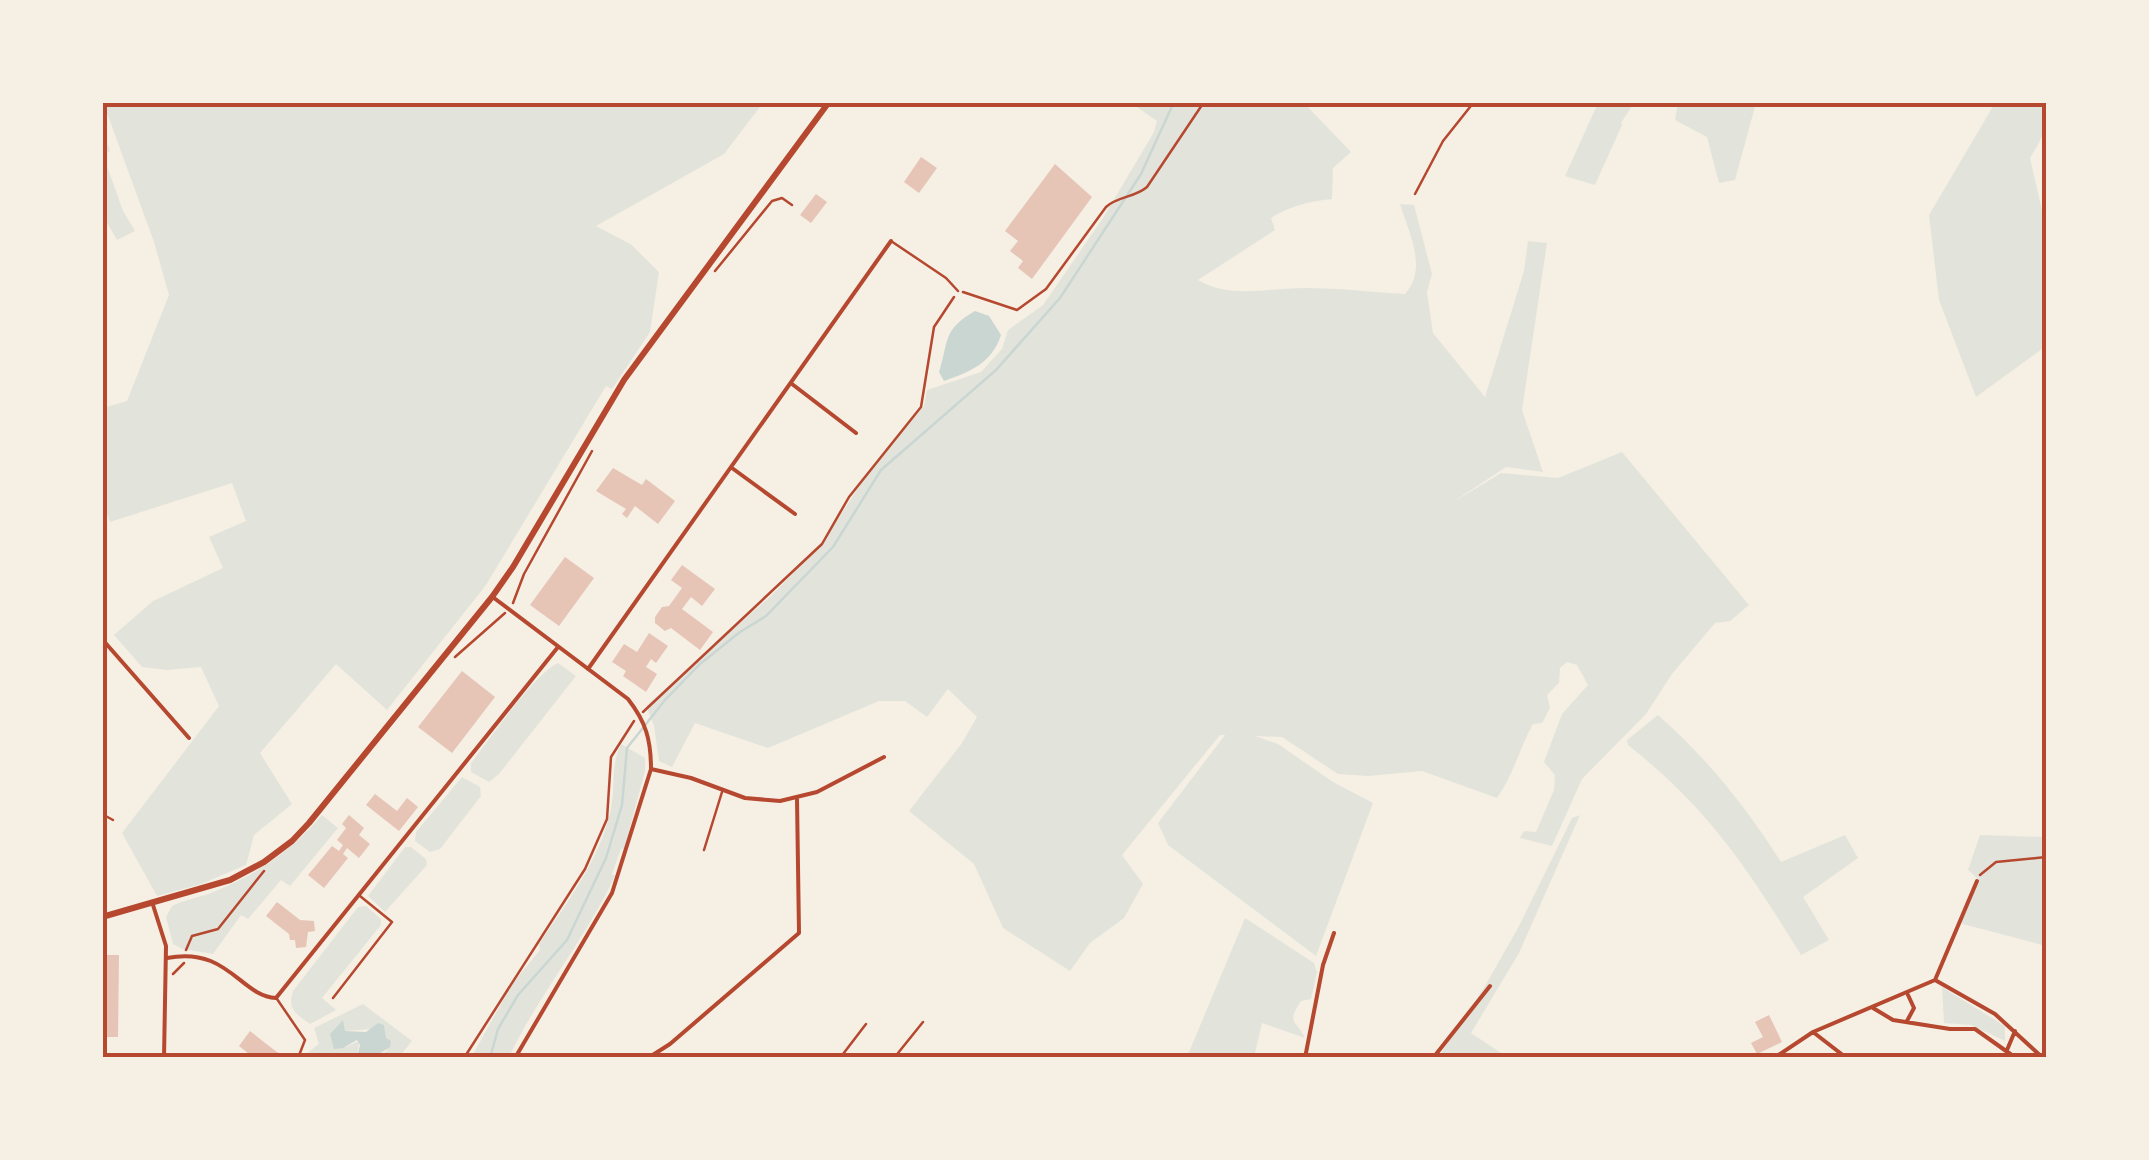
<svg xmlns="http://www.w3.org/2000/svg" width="2149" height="1160" font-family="'Nunito Sans',sans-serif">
<rect width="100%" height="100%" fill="#f6efe4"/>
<path fill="#e2e4dc" d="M103,102L763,103L724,154L596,226L632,245L659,272L650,332L612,389L606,386L486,585L387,710L336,664L260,753L292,804L254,835L246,865L201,884L157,896L122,833L219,706L201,667L167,670L142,667L114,635L153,601L223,568L209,537L246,521L232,483L110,522L103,501V408L127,401L169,295L154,242Z
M1131,103H1304L1351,152L1333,168L1332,199C1310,201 1290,206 1271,218L1275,230L1198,280C1230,299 1268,288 1304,288C1337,288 1372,292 1405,294C1428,269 1409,233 1400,204L1414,205L1432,274L1427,292L1433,333L1485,397L1524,271L1528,241L1547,243L1522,410L1543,472L1506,467L1450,504L1501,473L1558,478L1622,452L1749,605L1730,621L1715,623L1672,674L1646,714L1582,779L1552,846L1520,838L1524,831L1536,832L1554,790L1555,775L1544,762L1562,714L1588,685L1577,665L1567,662L1560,668L1559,683L1547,695L1550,708L1542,723L1533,724C1519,749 1514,774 1497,798L1422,771L1368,776L1338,774L1282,737L1255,736L1278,744L1333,782L1373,803L1316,956L1168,845L1158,823L1225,735H1220L1122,855L1143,884L1124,918L1090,943L1070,971L1003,928L974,864L909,811L962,743L977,717L948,689L927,717L905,701H879L768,748L695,723L672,767L659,761L654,726L646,706L772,595L823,542L870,470L924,406L927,390L981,372L1002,349L1008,330L1043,305L1103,218L1154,132L1157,121Z
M1598,103H1634L1621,123L1622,125L1595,185L1565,176Z
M1678,103H1756L1735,180L1719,183L1707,137L1675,120Z
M1995,103H2045C2050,126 2042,138 2030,158L2046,228V346L1976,397L1939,300L1929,215Z
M103,132L110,151L103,155L123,211L135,231L117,240L103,216Z
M558,663L576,676L499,774L489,782L471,772V763C490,739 534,674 558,663Z
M1658,715C1708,759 1746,807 1781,862L1845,835L1858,858L1803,897L1829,940L1801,955C1748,869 1708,808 1628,745L1627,740Z
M621,744L645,758V771L624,849H621L612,874L615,876C585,940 539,994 509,1057L471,1058L512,984L540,950L539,944C566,904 599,861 610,813C616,789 610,767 621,744Z
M462,777L480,787L481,796L440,849L430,852L415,841L416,832Z
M322,815L338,828L290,886L281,880L248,919L241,915L213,954L183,949L173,944L166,917L172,906C186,899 203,897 218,890C259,873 293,849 322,815Z
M1580,815L1519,953L1471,1033L1507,1057L1438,1058L1485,986L1518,928L1572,818Z
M1980,835L2046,837V946L1959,923L1978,879L1968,870Z
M405,847H411L426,859L427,865L385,912L368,896Z
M366,906L381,919V925L322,998L336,1010L310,1024C296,1014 287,1009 293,991L358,907Z
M1245,918L1314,963L1317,972L1311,999L1301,1001C1286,1024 1296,1019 1305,1038L1262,1023L1254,1057H1187Z
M1942,987L2005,1026V1041L1971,1025L1944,1023Z
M363,1004L412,1041L399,1057H374L387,1051L384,1025C364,1033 347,1028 330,1034L346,1047L359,1041L357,1057L301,1058L319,1044L314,1028Z"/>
<path fill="#c9d6d2" d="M975,311L989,316L1001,335C992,363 970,372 944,381L939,372C949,341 942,330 975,311Z
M343,1020L345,1031L366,1032L378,1023L384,1025L386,1038L391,1041L390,1047L374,1057H357L360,1045L357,1040L343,1048L334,1049L330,1034Z"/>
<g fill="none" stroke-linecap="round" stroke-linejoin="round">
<path stroke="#c9d6d2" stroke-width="2.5" d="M490,1058L498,1029L518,995L567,940L606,858L622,805L627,748L665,700L700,664L740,632L766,616L833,547L881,470L996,370L1060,298L1141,174L1174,102"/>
</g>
<path fill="#e6c5b7" d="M921,157L937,168L919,193L904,182Z
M1055,164L1092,197L1032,279L1018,268L1023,261L1010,251L1018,241L1005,231Z
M816,194L827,202L811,223L800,215Z
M613,468L642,485L646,479L675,501L658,524L635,506L627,518L622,514L626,509L596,491Z
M565,557L594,578L559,626L530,605Z
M682,565L715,589L702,606L691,597L682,609L713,632L700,650L671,628L665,631L655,623V617L662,607L669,606L682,588L671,580Z
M649,633L668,646L656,663L651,659L646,667L657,674L646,692L623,676L626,671L612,662L624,644L637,652Z
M462,671L495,697L452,753L418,727Z
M375,794L397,811L407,798L418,807L399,831L366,805Z
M349,815L364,828L359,835L370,844L359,858L347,848L343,854L348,858L324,888L308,875L332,846L339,851L343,845L337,840L346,828L342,824Z
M277,902L300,920L314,921L315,931L308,932L306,947L296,948L295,940H290L289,934L266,916Z
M102,955H119L118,1037H102Z
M1769,1015L1782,1042L1757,1054L1751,1043L1763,1037L1755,1022Z
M250,1031L269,1046L285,1058H254L239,1046Z"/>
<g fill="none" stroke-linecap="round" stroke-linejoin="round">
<path stroke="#b5482f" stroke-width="2.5" d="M715,271L772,201L782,198L792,205
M963,292L1017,310L1046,289L1106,207C1118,196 1134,198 1147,187L1204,102
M513,603L524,574L592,451
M455,657L505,613
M643,712L822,544L849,497L921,407L934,327L954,297
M1980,875L1996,862L2046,857
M186,950L192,936L218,929L264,871
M173,974L184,963
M464,1058L585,869L607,819L611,757L634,721"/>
<path stroke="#b5482f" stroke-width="2.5" d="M1415,194L1443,141L1474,102
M891,241L946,278L958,291
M102,814L113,820
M704,850L722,792
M333,998L392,922L360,896
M277,999L305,1040L298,1058
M840,1058L866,1024
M894,1058L923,1022"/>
<path stroke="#b5482f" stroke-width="4" d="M792,384L856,433
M732,468L795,514
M494,598L628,699C646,722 651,740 651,769L612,893L515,1058
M102,639L189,738
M588,669L891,241
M651,769L691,778L745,798L780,801L817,792L884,757
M153,905L166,946L164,1058
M167,958C228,946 240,996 276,998L558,647
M1935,980L1977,881
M1873,1008L1893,1020L1950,1029H1975L2016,1058
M1907,1021L1914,1008L1908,995
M1813,1032L1844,1056
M2007,1050L2015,1031
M648,1058L670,1044L799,933L797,799
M1305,1058L1323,965L1334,933
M1433,1058L1490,986
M1774,1058L1813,1032L1935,980L1995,1014L2043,1058"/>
<path stroke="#b5482f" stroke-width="6" d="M102,917L230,880L264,862L292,841L309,823L492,597L513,567L624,380L829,102"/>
</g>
<rect width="2149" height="1160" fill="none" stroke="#f6efe4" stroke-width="210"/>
<rect x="105" y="105" width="1939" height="950" fill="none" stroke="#b5482f" stroke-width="4"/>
</svg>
